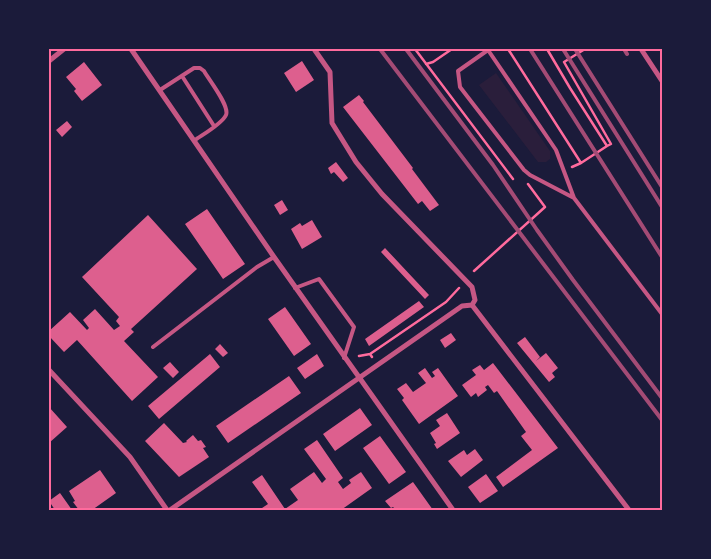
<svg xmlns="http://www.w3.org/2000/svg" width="711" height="559" font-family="Manrope,sans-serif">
<rect width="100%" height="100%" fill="#1b1b3a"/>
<path fill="#2a1e3b" d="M496,73L550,151V159L546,162H538L479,85Z"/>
<path fill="#dd5f8e" d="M302,61L314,80L296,92L284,73Z
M84,62L102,85L82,101L74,91L76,89L66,77Z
M359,95L364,101L363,102L413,168L412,169L439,205L430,211L422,201L418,204L343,107Z
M67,121L72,127L62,137L56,130Z
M336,162L348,178L343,182L334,172L331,174L328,168Z
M282,200L288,210L280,215L274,205Z
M207,209L245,264L223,279L185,224Z
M148,215L197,269L131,329L134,332L124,341L158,377L132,401L77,340L64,352L49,336V331L70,312L87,330L89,328L83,320L95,309L114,330L120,326L116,321L119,317L82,277Z
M312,220L322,237L302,249L291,229L300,223L302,226Z
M385,248L429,295L425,299L381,252Z
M419,301L424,307L369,346L365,339Z
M285,307L311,344L294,356L268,319Z
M451,333L456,340L445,348L440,340Z
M525,337L540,357L536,361L546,353L558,368L552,373L555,377L549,382L517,343Z
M220,344L228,353L223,357L215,349Z
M210,354L220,367L159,419L148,406Z
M317,354L324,366L305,379L297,368Z
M170,362L179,372L173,378L163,368Z
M493,363L558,448L503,487L496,477L532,450L521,436L526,432L497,391L494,393L488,385L485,387L487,390L478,397L476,393L471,397L462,385L476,375L472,370L480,365L484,370Z
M425,368L432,378L435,376L432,372L438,368L458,396L419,424L402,400L404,398L397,389L406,383L413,392L426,383L418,373Z
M289,376L301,393L228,443L216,426Z
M49,407L67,427L49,443Z
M360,408L372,425L335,451L323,434Z
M447,413L460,433L437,449L434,444L436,443L430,433L440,426L436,420Z
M164,423L183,443L187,442L186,441L193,435L198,441L201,440L206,447L203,448L209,457L179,477L145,441Z
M380,436L406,472L389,484L363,448Z
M317,440L343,478L338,482L343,489L351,483L349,480L361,472L372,488L341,510H259L268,504L252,482L262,475L285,509L298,500L290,489L314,472L322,483L326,479L304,449Z
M475,449L483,460L461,477L448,461L464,450L467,455Z
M100,470L116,493L92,510H79L73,502L75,501L69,491Z
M486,474L498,491L480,503L468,487Z
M413,482L433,510H396L393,507L391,508L385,501Z
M60,493L72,510H55L49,501Z"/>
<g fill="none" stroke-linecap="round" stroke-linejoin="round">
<path stroke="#ff6b9d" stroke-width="2.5" d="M415,49L513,179
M508,49L581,163L572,167
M547,49L570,88L607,146L581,163
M585,49L564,62L611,144L607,146
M426,64L433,62L452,49
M474,271L545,207L528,184
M359,356L370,354
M372,357L370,354L446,302L459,288"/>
<path stroke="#c65784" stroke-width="4" d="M182,76L214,126
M160,90L194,68H200L204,71C209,80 230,106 226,115C222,124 202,135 195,140
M574,198L530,175L524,170L460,87L458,71L488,50L556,150L574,198L662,314
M295,288L319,279L354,327L344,358
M153,347L257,267L274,257"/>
<path stroke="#c65784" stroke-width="5" d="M131,49L274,257L453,510
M314,49L330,72L332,123L356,162L382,194L472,287L475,300L472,305
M641,49L662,81
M49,61L64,49
M49,370L130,457L167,510
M170,510L462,306L472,305L629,510"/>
<path stroke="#a44b75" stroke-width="4" d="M380,49L662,420
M406,49L493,165L537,230L573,280L662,398
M530,49L662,257
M563,49L662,207
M575,49L662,187
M624,49L627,54"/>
</g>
<rect width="711" height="559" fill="none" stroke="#1b1b3a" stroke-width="100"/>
<rect x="50" y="50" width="611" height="459" fill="none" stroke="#ff6b9d" stroke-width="2"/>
</svg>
